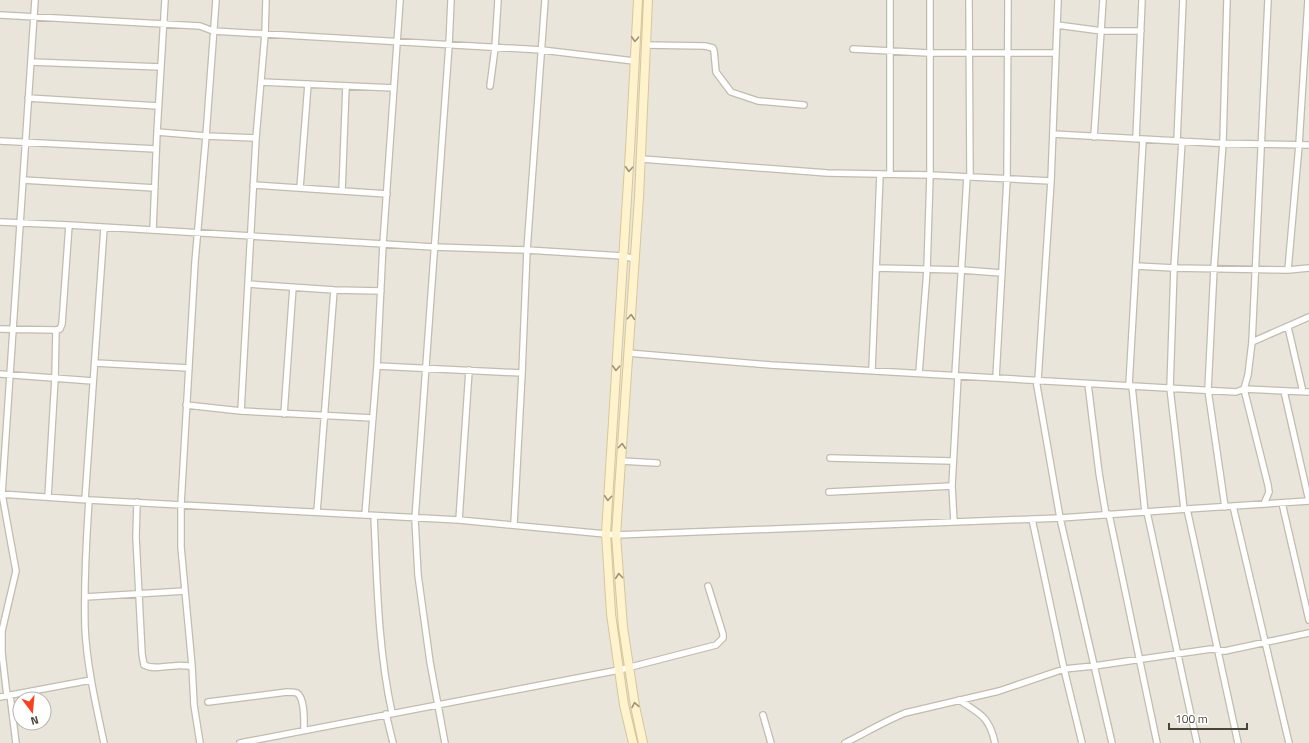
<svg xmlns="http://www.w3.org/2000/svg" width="1309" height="743" font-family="'Titillium Web',sans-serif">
<rect width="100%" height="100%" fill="#f6f3ec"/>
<path fill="#eae5da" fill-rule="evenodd" d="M0,0H1309V743H0ZM20,699H44V723H20Z"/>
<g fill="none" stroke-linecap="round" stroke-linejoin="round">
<g stroke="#c2bbae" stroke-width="8">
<path id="minor" d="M890,0V174
M969,0L970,177
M0,15L200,26L213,31L542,50L634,61
M1057,25L1102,31H1141
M645,45L705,46L713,48L714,51L716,72L731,92L758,101L804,105
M853,49L929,53H1056
M31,62L161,67
M261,82L394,88
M490,86L495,48L498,0
M28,98L158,106
M157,132L206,136L256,138
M1053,134L1213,143L1309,145
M1094,137L1103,0
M1136,139L1142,0
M0,141L156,149
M1177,141L1183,0
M1182,141L1174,268L1170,388L1184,509
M642,159L827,173L930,175L1051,181
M23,180L155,188
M253,185L387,194
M300,188L308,84
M342,191L346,86
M0,222L69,225L434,247L527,250L623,256L635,259
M153,230L157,132L165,0
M1136,266L1174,268L1288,270L1299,145L1308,0
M876,268L962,270L1002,273
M1288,270L1309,268
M248,284L334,290L381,291
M1288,327L1303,392
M0,329L56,330L60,329L62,324L69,225
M1252,342L1268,0
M628,353L771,365L1236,392L1244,389L1309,392
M95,363L189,368
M377,366L522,373
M872,370L880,174
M919,373L927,270L930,175V0
M0,374L93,381
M955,375L967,177
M996,378L1007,179L1008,0
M1036,380L1060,518L1112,743
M1038,380L1051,181L1058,0
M1088,384L1099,473L1106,515
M1129,385L1143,140
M1132,386L1145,512
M1284,391L1309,501
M186,405L241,411L373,418
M241,411L256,138L265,34L266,0
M284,414L293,287
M830,458L953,461
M621,461L657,463
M829,492L952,486
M0,494L89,500L459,520L616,535L1060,518L1187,509L1309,501
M48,497L55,378L56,330
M85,500L104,228
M89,500C86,543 84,585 85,628C87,667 96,705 104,743
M137,502L136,537L142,654L144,665C154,670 163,666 173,666C179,665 186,666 192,666
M1282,503L1309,620
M1264,504L1269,492L1268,485L1244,389L1248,375L1252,342L1309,317
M1233,506L1289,743
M1225,507L1208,390L1214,268L1223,142L1227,0
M1187,509L1238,743
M317,512L334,290
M1147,512L1197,743
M1109,514L1157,743
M365,515L377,366L383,244L400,0
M374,516C377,582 378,649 392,713
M1032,519L1064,669L1082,743
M459,520L469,370
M954,522L952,486L958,376
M514,524L522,373L527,250L545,0
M85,597L185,591
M10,695L16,743
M7,696L2,653V631L16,571L2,494L35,0
M0,697L91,680
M959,700C980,714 989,716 995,743
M208,702L287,692C290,692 294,692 297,693C305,698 304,721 304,730
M386,714L393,743
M763,715L771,743
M200,743L194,705L192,666L181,547V504L195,262L206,136L216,0
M240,743L619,670L716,645L723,638V634L708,586
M445,743L430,662L418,575L415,519L449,45L451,0
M845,743C865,733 885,721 905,713L999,691L1064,669L1094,666L1211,649L1225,651L1309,633"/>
</g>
<g stroke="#d6c79b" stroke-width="10">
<path id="secondary" d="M633,743L624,705L611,614L606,533L630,150L638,0
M643,743L635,706L623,627L616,535L639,197L648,0"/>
</g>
<use href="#minor" stroke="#fff" stroke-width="5.5"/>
<use href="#secondary" stroke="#fff3cd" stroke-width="8"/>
</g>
<defs><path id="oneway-chevron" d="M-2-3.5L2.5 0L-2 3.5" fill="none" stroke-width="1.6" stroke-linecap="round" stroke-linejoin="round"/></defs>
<g stroke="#9c937c">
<use href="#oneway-chevron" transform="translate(635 39) rotate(93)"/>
<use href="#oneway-chevron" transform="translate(629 169) rotate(94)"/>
<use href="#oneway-chevron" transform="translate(631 317) rotate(-86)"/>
<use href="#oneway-chevron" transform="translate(616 368) rotate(93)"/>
<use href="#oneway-chevron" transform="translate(622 446) rotate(-86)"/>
<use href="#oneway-chevron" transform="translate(608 498) rotate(94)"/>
<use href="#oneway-chevron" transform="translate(619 576) rotate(-95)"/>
<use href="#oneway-chevron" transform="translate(635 705) rotate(-101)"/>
</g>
<g transform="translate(32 711) rotate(164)"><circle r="19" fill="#ffffff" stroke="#b7b4b0"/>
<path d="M0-3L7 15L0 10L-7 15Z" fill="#fc3f1d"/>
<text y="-6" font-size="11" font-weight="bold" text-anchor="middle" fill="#4b4439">N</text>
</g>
<path d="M1169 723v6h78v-6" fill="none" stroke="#4b4439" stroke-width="2"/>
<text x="1175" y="723" font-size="12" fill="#4b4439" stroke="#ffffff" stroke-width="3" paint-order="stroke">100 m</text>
</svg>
